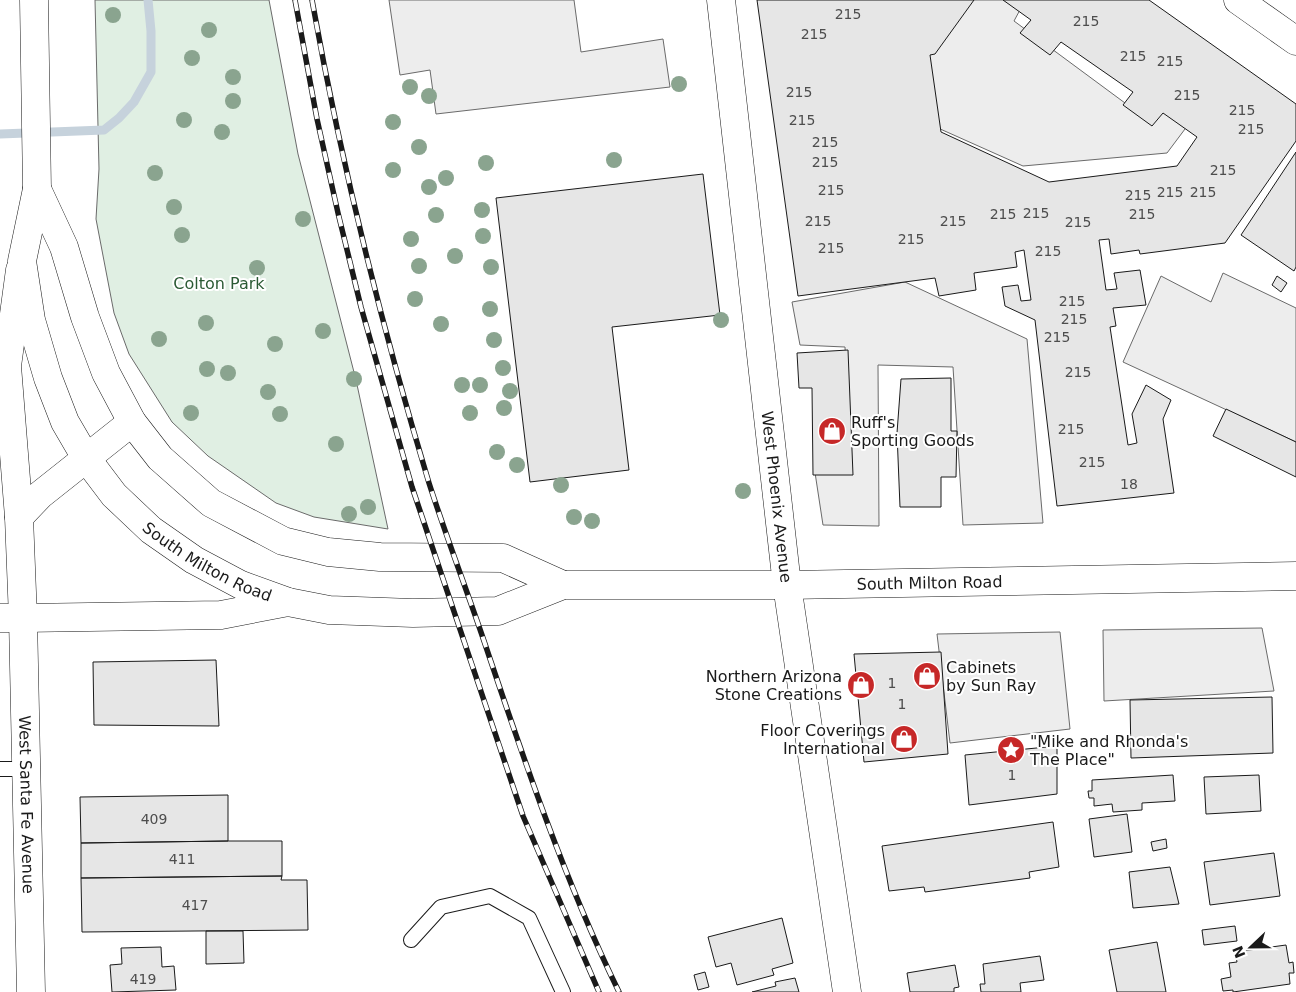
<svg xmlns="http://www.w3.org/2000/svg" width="1296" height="992" font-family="'DejaVu Sans',sans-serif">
<rect width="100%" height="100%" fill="#fff"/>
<path fill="#e0efe3" stroke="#6a6a6a" d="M95,0H269L298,154L356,380L388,529L314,517L276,503L208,456L172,422L129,354L114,313L96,219L99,169Z"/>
<path fill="#ededed" stroke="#6a6a6a" d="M389,0H574L581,52L663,39L670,87L436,114L430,70L400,75Z
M963,0H1011L1021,8L1014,21L1148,120L1157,102L1188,125L1167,153L1023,166L938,128L929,53Z
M1223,273L1296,308V442L1123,362L1161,276L1211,302Z
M905,282L1027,339L1043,523L963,525L953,367L878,365L879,526L823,525L814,466L850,465L845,347L800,345L792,302Z
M1262,628L1274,691L1104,701L1103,630Z
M1060,632L1070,729L950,743L937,634Z"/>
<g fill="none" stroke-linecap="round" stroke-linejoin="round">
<path stroke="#c6d2dc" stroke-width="9" d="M0,134L104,130L119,118L134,102L151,72V31L148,0"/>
</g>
<path fill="#e6e6e6" stroke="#1a1a1a" d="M757,0H974L935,54L930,55L941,132L1049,182L1177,166L1197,137L1163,113L1152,126L1123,105L1133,92L1061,42L1050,55L1020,33L1031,20L1003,0H1149L1296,104V141L1225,243L1140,254L1139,250L1111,254L1109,239L1099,240L1106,290L1117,289L1114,273L1140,270L1146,305L1113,308L1116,326L1110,327L1128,445L1137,443L1132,414L1146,385L1171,400L1163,419L1174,493L1057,506L1035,320L1005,306L1002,287L1018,285L1021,301L1031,300L1024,250L1015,252L1017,267L974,273L976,290L939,296L935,278L798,296Z
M1296,152V267L1294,271L1241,235Z
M703,174L720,315L612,327L629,470L530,482L496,198Z
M1277,276L1287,283L1281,292L1272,285Z
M848,350L853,475H813L812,388H799L797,353Z
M951,378V431H957L956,477H941V507H900L897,433L901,379Z
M1226,409L1296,442V477L1213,436Z
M941,652L948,754L864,762L854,654Z
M216,660L219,726L94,725L93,662Z
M1272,697L1273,753L1131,758L1130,700Z
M1057,746V794L969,805L965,755Z
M1173,775L1175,801L1142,803V810L1113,812L1112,804L1094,806V798H1089L1088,791H1092V780Z
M1259,775L1261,811L1206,814L1204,777Z
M228,795V841L81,843L80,797Z
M1127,814L1132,852L1094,857L1089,819Z
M1053,822L1059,867L1029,872L1030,878L925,892L924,887L889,891L882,846Z
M1166,839L1167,848L1153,851L1151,842Z
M228,841H282V876L81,878V843Z
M1274,853L1280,896L1210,905L1204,862Z
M1170,867L1179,904L1133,908L1129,872Z
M282,876L281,880H307L308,930L82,932L81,878Z
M782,918L793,963L772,969L774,975L737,985L731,963L716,967L708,937Z
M1235,926L1237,941L1204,945L1202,930Z
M206,931H243L244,963L206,964Z
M1157,942L1166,992H1117L1109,950Z
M1286,945L1289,963L1293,962L1294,973H1289L1290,984L1233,992V990L1223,991L1221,979L1231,977L1229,963L1237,962L1235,952Z
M161,947L162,967L174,966L176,990L112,992L110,965L122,964L121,948Z
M1040,956L1044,980L1020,983L1021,992H981L980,984H985L983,964Z
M955,965L959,987L954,988V992H910L907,973Z
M705,972L709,987L698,990L694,975Z
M795,978L799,992H752L776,986L775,982Z"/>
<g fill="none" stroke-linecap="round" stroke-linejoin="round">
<g stroke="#1a1a1a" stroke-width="16">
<path id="lane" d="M0,769H26
M411,940L441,907L490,896L529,918L563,992"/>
</g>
<g stroke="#1a1a1a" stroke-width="29">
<g id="street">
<path id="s1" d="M721,0L787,585L847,992"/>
<path d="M1238,0L1296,41"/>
<path d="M0,618H23"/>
</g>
</g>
<g stroke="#1a1a1a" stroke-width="29">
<g id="secondary">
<path id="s2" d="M20,270L7,366L19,517L23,618L31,992"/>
<path d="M23,618L221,615L288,602"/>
</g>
</g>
<g stroke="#1a1a1a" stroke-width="29">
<g id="primary">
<path id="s3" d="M34,0L37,189L22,261L31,320L48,378L65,422L86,458L114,495L151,530L194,560L241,585L288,602L329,610L413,613L498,611L563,585H787L1296,576"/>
<path d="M37,189L64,247L85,317L106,373L132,422L160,458L211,503L283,541L328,552L380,557L503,558L563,585"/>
<path d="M19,517L40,495L132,422"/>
</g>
</g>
<use href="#lane" stroke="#fff" stroke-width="14"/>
<use href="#street" stroke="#fff" stroke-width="28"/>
<use href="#secondary" stroke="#fff" stroke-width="28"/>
<use href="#primary" stroke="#fff" stroke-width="28"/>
<g stroke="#1a1a1a" stroke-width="5.5">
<path id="rail" d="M295,0L317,119L338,213L361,307L412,487L523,816L599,992
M312,0C341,163 381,324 429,483C446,536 466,588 484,641C524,760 564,879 619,992"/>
</g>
<use href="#rail" stroke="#fff" stroke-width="4" stroke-dasharray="11" stroke-linecap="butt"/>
</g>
<g fill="#8aa48f">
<circle cx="113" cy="15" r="8"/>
<circle cx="209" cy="30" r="8"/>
<circle cx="192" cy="58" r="8"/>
<circle cx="233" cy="77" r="8"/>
<circle cx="679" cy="84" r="8"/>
<circle cx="410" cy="87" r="8"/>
<circle cx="429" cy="96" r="8"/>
<circle cx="233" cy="101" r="8"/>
<circle cx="184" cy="120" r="8"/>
<circle cx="393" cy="122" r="8"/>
<circle cx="222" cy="132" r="8"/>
<circle cx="419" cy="147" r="8"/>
<circle cx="614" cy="160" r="8"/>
<circle cx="486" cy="163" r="8"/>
<circle cx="393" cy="170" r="8"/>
<circle cx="155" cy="173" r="8"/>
<circle cx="446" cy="178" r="8"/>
<circle cx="429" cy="187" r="8"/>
<circle cx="174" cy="207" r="8"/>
<circle cx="482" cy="210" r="8"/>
<circle cx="436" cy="215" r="8"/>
<circle cx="303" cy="219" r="8"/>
<circle cx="182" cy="235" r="8"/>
<circle cx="483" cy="236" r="8"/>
<circle cx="411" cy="239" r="8"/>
<circle cx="455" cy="256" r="8"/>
<circle cx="419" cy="266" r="8"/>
<circle cx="491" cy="267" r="8"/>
<circle cx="257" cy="268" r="8"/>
<circle cx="415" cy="299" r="8"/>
<circle cx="490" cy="309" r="8"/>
<circle cx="721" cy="320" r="8"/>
<circle cx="206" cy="323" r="8"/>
<circle cx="441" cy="324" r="8"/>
<circle cx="323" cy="331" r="8"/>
<circle cx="159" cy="339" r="8"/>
<circle cx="494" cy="340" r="8"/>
<circle cx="275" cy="344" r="8"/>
<circle cx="503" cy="368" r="8"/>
<circle cx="207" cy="369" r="8"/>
<circle cx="228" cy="373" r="8"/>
<circle cx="354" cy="379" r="8"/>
<circle cx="462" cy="385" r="8"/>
<circle cx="480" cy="385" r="8"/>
<circle cx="510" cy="391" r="8"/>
<circle cx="268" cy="392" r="8"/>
<circle cx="504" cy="408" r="8"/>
<circle cx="191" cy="413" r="8"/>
<circle cx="470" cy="413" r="8"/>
<circle cx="280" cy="414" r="8"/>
<circle cx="336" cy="444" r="8"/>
<circle cx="497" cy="452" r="8"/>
<circle cx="517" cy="465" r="8"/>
<circle cx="561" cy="485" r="8"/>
<circle cx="743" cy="491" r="8"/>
<circle cx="368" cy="507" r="8"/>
<circle cx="349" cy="514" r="8"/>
<circle cx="574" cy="517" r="8"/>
<circle cx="592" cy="521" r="8"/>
</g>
<defs>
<g id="shop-disc" transform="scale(1.4375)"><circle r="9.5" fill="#c62828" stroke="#fff"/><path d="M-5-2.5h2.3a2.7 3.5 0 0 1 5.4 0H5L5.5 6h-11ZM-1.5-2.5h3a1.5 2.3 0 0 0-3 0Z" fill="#fff"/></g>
<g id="sight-disc" transform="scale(1.4375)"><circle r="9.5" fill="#c62828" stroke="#fff"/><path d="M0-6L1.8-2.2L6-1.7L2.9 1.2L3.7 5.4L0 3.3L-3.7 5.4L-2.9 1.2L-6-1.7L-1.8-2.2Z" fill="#fff"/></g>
</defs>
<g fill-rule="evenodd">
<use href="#shop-disc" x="832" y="431"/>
<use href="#shop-disc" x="927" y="676"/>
<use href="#shop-disc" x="861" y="685"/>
<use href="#shop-disc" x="904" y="739"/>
<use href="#sight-disc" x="1011" y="750"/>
</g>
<g text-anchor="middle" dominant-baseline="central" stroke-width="4" stroke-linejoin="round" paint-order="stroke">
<g font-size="14" fill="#4d4d4d">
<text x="848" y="14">215</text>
<text x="1086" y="21">215</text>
<text x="814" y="34">215</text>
<text x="1133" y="56">215</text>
<text x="1170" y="61">215</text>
<text x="799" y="92">215</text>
<text x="1187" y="95">215</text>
<text x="1242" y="110">215</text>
<text x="802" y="120">215</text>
<text x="1251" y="129">215</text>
<text x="825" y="142">215</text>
<text x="825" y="162">215</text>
<text x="1223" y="170">215</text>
<text x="831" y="190">215</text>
<text x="1170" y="192">215</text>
<text x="1203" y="192">215</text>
<text x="1138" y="195">215</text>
<text x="1036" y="213">215</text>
<text x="1003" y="214">215</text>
<text x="1142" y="214">215</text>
<text x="818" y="221">215</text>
<text x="953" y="221">215</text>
<text x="1078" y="222">215</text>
<text x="911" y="239">215</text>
<text x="831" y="248">215</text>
<text x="1048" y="251">215</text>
<text x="1072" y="301">215</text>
<text x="1074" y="319">215</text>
<text x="1057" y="337">215</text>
<text x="1078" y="372">215</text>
<text x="1071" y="429">215</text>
<text x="1092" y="462">215</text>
<text x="1129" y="484">18</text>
<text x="892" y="683">1</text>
<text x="902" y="704">1</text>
<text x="1012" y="775">1</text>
<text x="154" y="819">409</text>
<text x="182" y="859">411</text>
<text x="195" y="905">417</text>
<text x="143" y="979">419</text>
</g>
<g font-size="16" fill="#2b5a34" stroke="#fff">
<text x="219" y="283">Colton Park</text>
</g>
<g font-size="16" fill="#1a1a1a" stroke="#fff" text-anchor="start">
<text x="851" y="422">Ruff's<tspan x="851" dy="18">Sporting Goods</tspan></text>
<text x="946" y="667">Cabinets<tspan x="946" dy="18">by Sun Ray</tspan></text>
<text x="842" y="676" text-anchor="end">Northern Arizona<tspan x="842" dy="18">Stone Creations</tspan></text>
<text x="885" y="730" text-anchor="end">Floor Coverings<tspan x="885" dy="18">International</tspan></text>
<text x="1030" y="741">"Mike and Rhonda's<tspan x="1030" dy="18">The Place"</tspan></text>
</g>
<g font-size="16" fill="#1a1a1a" stroke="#fff">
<text stroke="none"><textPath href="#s1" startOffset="500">West Phoenix Avenue</textPath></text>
<text stroke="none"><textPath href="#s3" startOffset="634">South Milton Road</textPath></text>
<text stroke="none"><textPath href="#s3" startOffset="1372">South Milton Road</textPath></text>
<text stroke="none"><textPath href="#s2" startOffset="536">West Santa Fe Avenue</textPath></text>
</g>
</g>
<g transform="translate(1251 947) rotate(248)" stroke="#ffffff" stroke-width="4" paint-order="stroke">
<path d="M0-4L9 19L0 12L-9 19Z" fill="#1a1a1a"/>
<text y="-8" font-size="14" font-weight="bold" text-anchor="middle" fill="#1a1a1a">N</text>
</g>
</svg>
